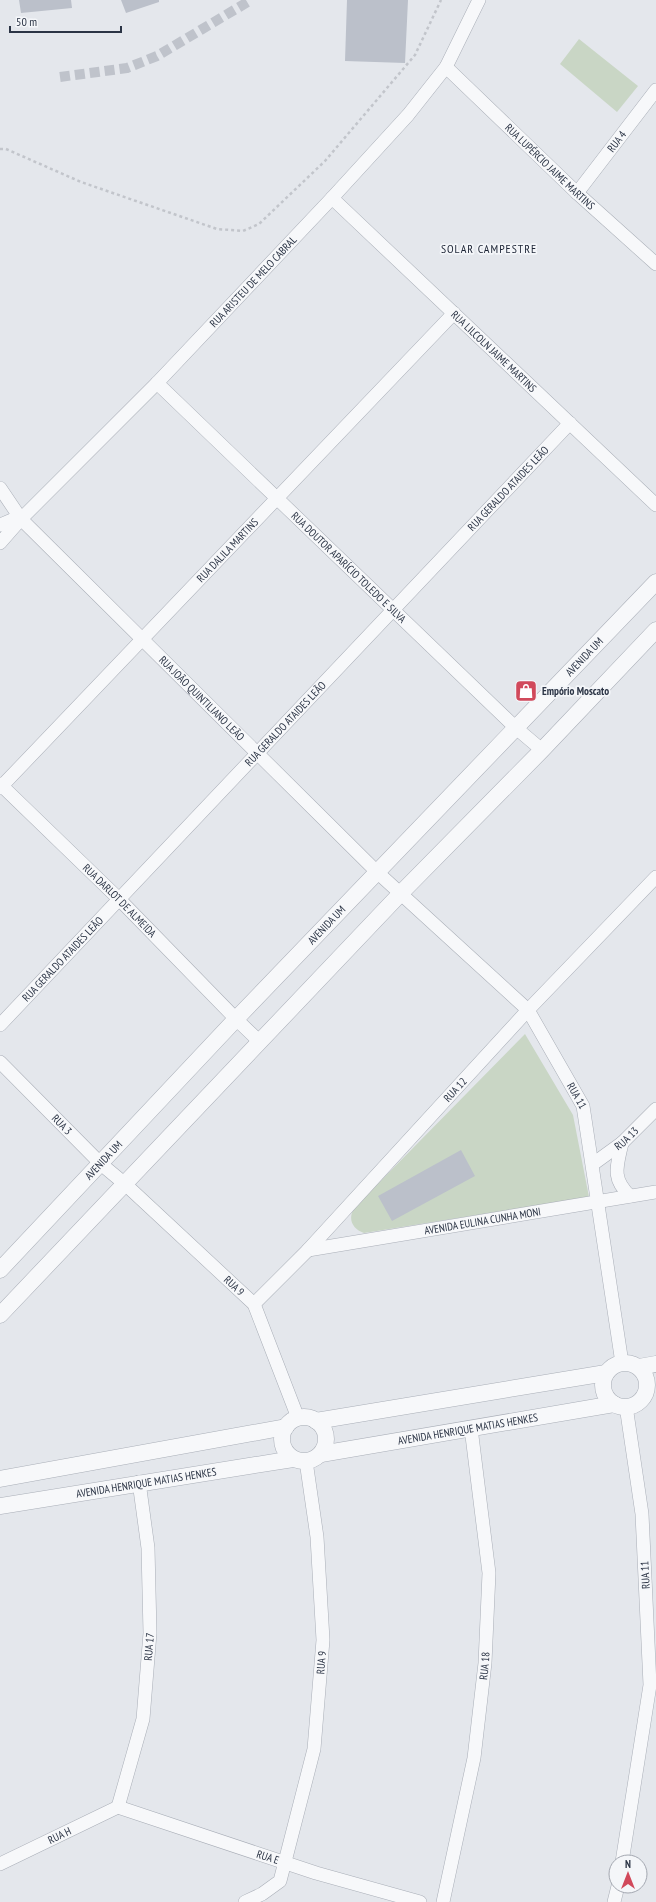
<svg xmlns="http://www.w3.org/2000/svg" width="656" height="1902" font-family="'PT Sans Narrow',sans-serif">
<rect width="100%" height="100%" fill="#e4e7ec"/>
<path fill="#c9d6c5" d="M579,39L638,86L617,112L560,64Z
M525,1034L573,1115L589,1197L364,1233C352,1229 347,1218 355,1207Z"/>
<path fill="#bbc0ca" d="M19,0H71L72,8L21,13Z
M121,0H159V2L126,13Z
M347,0H408L405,63L345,61Z
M461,1150L475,1176L392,1221L378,1196Z"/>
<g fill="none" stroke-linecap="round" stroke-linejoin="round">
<path stroke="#bfc3cb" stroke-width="10" stroke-dasharray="10 5" stroke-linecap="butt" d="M60,77L127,68L157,56L251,0"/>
<g stroke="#a9aeb7" stroke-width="14">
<g id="minor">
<path id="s1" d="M446,67L577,193L656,264"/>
<path id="s2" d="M577,193L656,90"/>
<path id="s3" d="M332,198L656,505"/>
<path id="s4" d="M157,383L516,728L542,750"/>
<path id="s5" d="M0,488L21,519L377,872L528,1010L583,1106L622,1363"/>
<path d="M0,525L19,517"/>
<path id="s6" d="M0,543L21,519L157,383L332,198L408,115L446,67L479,0"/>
<path id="s7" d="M0,784L119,899L236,1019L260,1042"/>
<path id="s8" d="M0,788L454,313"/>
<path id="s9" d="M0,1025L570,423"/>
<path id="s10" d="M0,1062L101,1164L125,1184L254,1304L298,1418"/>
<path d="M622,1143C617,1166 611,1178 630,1196"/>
<path id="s11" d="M593,1164L622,1143L656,1109"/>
<path id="s12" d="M308,1250L656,1192"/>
<path id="s13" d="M254,1304L308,1250L528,1010L656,877"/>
<path id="s14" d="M118,1807L143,1719L150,1633L148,1548L139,1482"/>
<path id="s15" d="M118,1807L316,1873L420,1902"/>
<path d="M622,1862L650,1685L642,1514L626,1406"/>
<path id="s16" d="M0,1864L118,1807"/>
<path id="s17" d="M245,1902L262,1894L280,1881L314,1749L323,1640L317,1537L306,1461"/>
<path id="s18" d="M443,1902L474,1758L485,1663L489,1573L471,1428"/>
<path d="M614,1902L618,1886"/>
</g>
</g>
<g stroke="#a9aeb7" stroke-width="17">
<g id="tertiary">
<path id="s19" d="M0,1270L236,1019L656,582"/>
<path d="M0,1315L401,893L542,750L656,630"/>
<circle cx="625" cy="1385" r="22"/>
<path d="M639,1367L656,1364"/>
<circle cx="304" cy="1439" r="22"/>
<path d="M316,1421L606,1373"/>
<path id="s20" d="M321,1454L614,1404"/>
<path d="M0,1479L286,1427"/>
<path id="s21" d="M0,1506L293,1459"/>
</g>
</g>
<path stroke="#c2c5cb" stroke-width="2.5" stroke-dasharray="3 3" stroke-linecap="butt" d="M0,149H6L81,182L217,229L243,231L259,224L325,161L415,55L441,0"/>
<use href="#minor" stroke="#f7f8fa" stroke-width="13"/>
<use href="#tertiary" stroke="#f7f8fa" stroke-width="16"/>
</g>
<defs>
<g id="shop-square" transform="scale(1.15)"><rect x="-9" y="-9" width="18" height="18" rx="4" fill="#d1495b" stroke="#f4f6f9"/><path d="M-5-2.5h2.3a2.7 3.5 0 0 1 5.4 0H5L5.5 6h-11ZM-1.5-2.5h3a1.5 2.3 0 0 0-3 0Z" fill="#fff"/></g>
</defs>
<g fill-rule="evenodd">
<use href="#shop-square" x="526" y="691"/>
</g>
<g text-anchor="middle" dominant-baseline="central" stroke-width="3.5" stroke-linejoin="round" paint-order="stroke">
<g font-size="11" fill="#2b3445" stroke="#f4f6f9">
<text stroke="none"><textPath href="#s2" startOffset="65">RUA 4</textPath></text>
<text stroke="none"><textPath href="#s1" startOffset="144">RUA LUPÉRCIO JAIME MARTINS</textPath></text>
<text stroke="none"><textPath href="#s6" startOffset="364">RUA ARISTEU DE MELO CABRAL</textPath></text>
<text stroke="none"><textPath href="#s3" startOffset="223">RUA LILCOLN JAIME MARTINS</textPath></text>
<text stroke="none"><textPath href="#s9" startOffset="739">RUA GERALDO ATAIDES LEÃO</textPath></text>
<text stroke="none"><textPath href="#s8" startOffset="329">RUA DALILA MARTINS</textPath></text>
<text stroke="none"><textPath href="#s4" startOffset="266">RUA DOUTOR APARÍCIO TOLEDO E SILVA</textPath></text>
<text stroke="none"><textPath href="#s19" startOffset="847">AVENIDA UM</textPath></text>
<text stroke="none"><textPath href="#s5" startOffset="292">RUA JOÃO QUINTILIANO LEÃO</textPath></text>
<text stroke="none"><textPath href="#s9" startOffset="415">RUA GERALDO ATAIDES LEÃO</textPath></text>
<text stroke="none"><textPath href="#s7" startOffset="167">RUA DARLOT DE ALMEIDA</textPath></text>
<text stroke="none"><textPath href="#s19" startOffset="475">AVENIDA UM</textPath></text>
<text stroke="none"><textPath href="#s9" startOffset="91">RUA GERALDO ATAIDES LEÃO</textPath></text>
<text stroke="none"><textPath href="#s13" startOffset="294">RUA 12</textPath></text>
<text stroke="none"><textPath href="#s5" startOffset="842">RUA 11</textPath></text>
<text stroke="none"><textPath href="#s10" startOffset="88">RUA 3</textPath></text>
<text stroke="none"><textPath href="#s11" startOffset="42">RUA 13</textPath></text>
<text stroke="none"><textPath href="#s19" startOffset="151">AVENIDA UM</textPath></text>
<text stroke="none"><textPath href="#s12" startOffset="177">AVENIDA EULINA CUNHA MONI</textPath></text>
<text stroke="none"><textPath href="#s10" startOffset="324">RUA 9</textPath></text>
<text stroke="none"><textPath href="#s20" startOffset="149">AVENIDA HENRIQUE MATIAS HENKES</textPath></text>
<text stroke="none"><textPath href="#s21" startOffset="148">AVENIDA HENRIQUE MATIAS HENKES</textPath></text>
<text transform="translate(645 1575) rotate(-93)">RUA 11</text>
<text stroke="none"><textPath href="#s14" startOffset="164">RUA 17</textPath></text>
<text stroke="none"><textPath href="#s17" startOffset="264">RUA 9</textPath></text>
<text stroke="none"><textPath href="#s18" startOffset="240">RUA 18</textPath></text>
<text stroke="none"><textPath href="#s16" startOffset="66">RUA H</textPath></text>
<text stroke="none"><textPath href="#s15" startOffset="158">RUA E</textPath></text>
</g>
<g font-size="11" font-weight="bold" fill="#2b3445" stroke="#f4f6f9" text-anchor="start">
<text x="542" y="691">Empório Moscato</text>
</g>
<g font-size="12" letter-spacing="1" fill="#1d2536" stroke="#f4f6f9">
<text x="489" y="248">SOLAR CAMPESTRE</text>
</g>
</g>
<g transform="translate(628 1874)"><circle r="19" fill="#f4f6f9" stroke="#a4a8b1"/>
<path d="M0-3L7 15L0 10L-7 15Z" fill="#d1495b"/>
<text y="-6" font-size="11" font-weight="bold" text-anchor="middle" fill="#2b3445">N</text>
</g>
<path d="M10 26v6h111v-6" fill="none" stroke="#2b3445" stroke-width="2"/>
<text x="16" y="26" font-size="12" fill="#2b3445" stroke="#f4f6f9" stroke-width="3" paint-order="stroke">50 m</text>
</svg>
